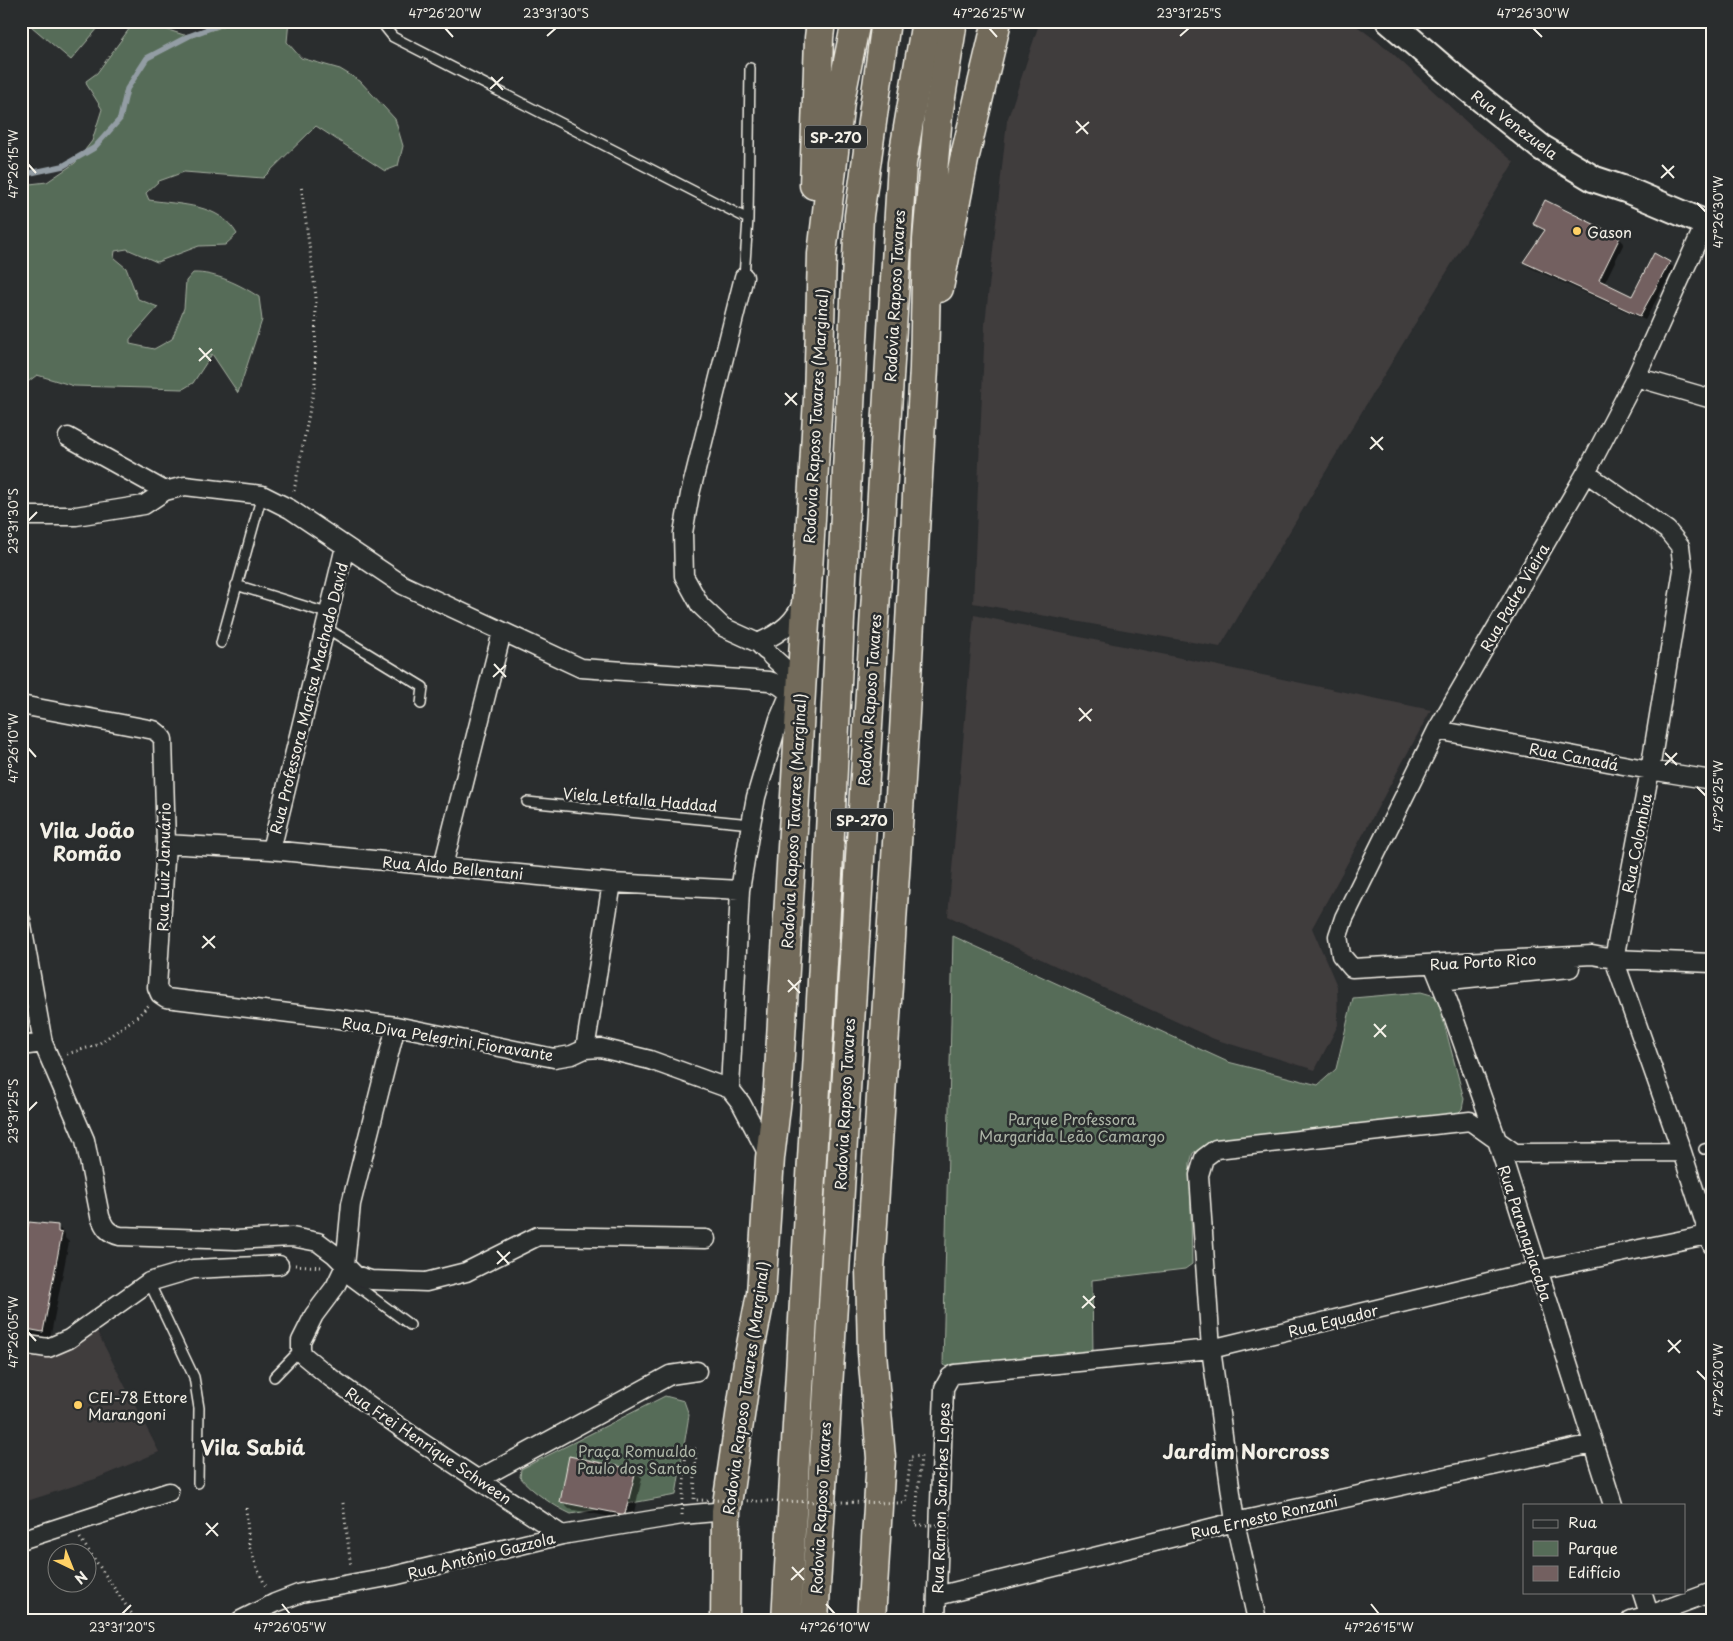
<svg xmlns="http://www.w3.org/2000/svg" width="1733" height="1641" font-family="'Playpen Sans',sans-serif">
<rect width="100%" height="100%" fill="#2a2d2e"/>
<filter id="ink" filterUnits="userSpaceOnUse"><feTurbulence type="fractalNoise" baseFrequency=".02" numOctaves="2"/><feDisplacementMap in="SourceGraphic" scale="10" xChannelSelector="R" yChannelSelector="G"/><feConvolveMatrix kernelMatrix="1 2 1 2 8 2 1 2 1" color-interpolation-filters="sRGB"/></filter>
<g filter="url(#ink)">
<path fill="#403c3d" d="M1040,21H1350L1388,49L1473,128L1514,162L1402,345L1220,647L973,603L985,324L1007,121Z
M974,615L1431,710L1312,928L1337,986L1338,1025L1315,1070L1214,1039L948,916Z
M92,1322L159,1452L95,1479L21,1503V1352L52,1358Z"/>
<path fill="#566c58" stroke="#a5aea0" d="M25,21H104L71,60Z
M135,21H140L184,35L216,29L236,21H289L287,42L301,58L340,69L360,81L395,119L403,146L398,166L385,171L316,126L263,178L184,172L159,181L146,193L149,200C181,205 219,203 237,234L225,245L199,246L157,262L127,249L115,251L114,258L126,268L138,299L158,307L130,339V344L154,349L172,339L184,308L186,281L193,273C215,272 241,285 259,297L262,320L238,393L212,354L193,383L183,389L74,386L37,375L21,387V185L47,182L75,163L92,141L102,109L87,85L86,81L97,73Z
M953,936L1228,1062L1318,1085L1336,1069L1353,998L1421,992L1435,996L1439,1004L1464,1099L1462,1109L1454,1117L1203,1147L1193,1153L1190,1163L1192,1264L1185,1269L1092,1280L1093,1355L958,1371L943,1365Z
M665,1396L684,1401L689,1415L676,1495L571,1514C554,1506 532,1492 520,1477L521,1469Z"/>
<path fill="#0007" d="M1546,201L1619,238L1624,243L1604,284L1632,297L1669,263L1674,268L1645,320L1529,267L1525,262L1545,232L1534,224Z
M58,1227L65,1234V1238L69,1242L50,1339L22,1334L21,1278Z
M635,1471L642,1478L632,1521L569,1509L561,1501Z"/>
<g fill="none" stroke-linecap="round" stroke-linejoin="round">
<path stroke="#939da4" stroke-width="5.5" d="M21,175L63,166L94,148L120,119L127,89L147,58L189,36L216,26L225,21"/>
</g>
<path fill="#736060" stroke="#f4f1e8" d="M1545,200L1620,237L1599,280L1632,296L1654,253L1670,262L1640,316L1523,262L1545,230L1533,224Z
M29,1222L58,1225V1232L62,1233L43,1332L21,1328V1273L25,1254L22,1252Z
M569,1456L636,1470L625,1514H621L560,1502Z"/>
<g fill="none" stroke-linecap="round" stroke-linejoin="round">
<g stroke="#f4f1e8" stroke-width="12">
<path id="service" d="M384,21L385,27L393,37L748,219L744,277
M748,219L750,68
M236,585L330,614
M326,628L423,687L421,704
M221,643L262,495
M527,802L751,824
M1704,1149L1712,1147
M348,1279L410,1325
M149,1282L194,1377L199,1408L198,1483
M274,1377L301,1349"/>
</g>
<g stroke="#f4f1e8" stroke-width="21">
<path id="minor" d="M1705,224L1636,377L1586,473L1437,730L1344,918L1338,936L1341,955L1352,968L1592,955L1614,959L1712,963
M744,277L690,494L683,533L684,576L700,605L723,627L758,643
M1636,377L1712,399
M68,437L165,491
M1586,473L1667,530L1680,546L1683,570L1650,770L1614,959L1682,1152L1712,1245
M21,516H76L144,505L165,491L185,486L262,495L290,509L403,585L581,668L769,681C783,685 792,694 800,706
M766,651L758,643C777,635 796,623 802,602
M21,705L154,730L159,734L163,739L166,844L157,987L160,994L166,998L396,1026L554,1058L572,1055L585,1049L601,1048L650,1060L730,1089
M1437,730L1650,770L1712,780
M166,844L271,850L612,883L740,890
M271,850L345,547
M443,866L502,632
M21,920L43,1043L85,1140L100,1216C104,1228 108,1233 120,1236L236,1240L292,1237L318,1242L334,1254L355,1275L371,1280L426,1282L466,1272L538,1236L706,1239
M1433,964L1448,1001L1497,1140L1613,1505
M1440,981L1570,968
M396,1026L351,1204L345,1266L335,1287L314,1315L301,1341V1349L303,1355L331,1378L421,1442L562,1535
M21,1046L43,1043
M585,1049L612,883
M770,1158L741,1103L730,1089L740,890L751,824L756,797L779,719L787,700L801,683L771,656
M21,1344L48,1348L69,1339L149,1282L193,1269L279,1265
M479,1479L670,1375L697,1371
M21,1540L169,1492
M1642,1592L1651,1620
M937,1596L1235,1522L1593,1444
M241,1620L275,1603L301,1593L393,1576L562,1535L682,1515L726,1511
M936,1620L944,1388L950,1377L955,1374L1211,1349L1538,1270L1712,1234
M1257,1620L1235,1522L1211,1349L1199,1175L1204,1158L1216,1149L1470,1121L1515,1153L1682,1152
M1631,1620L1650,1615L1712,1592"/>
</g>
<g stroke="#f4f1e8" stroke-width="29">
<path id="secondary" d="M1389,21L1456,79L1542,148L1594,179L1627,190L1712,226"/>
</g>
<g stroke="#f4f1e8" stroke-width="31">
<path id="trunk" d="M814,185L819,38L821,21
M939,288L964,160L997,21
M725,1620L726,1511L749,1355L761,1294L770,1158L778,1090L818,398L822,254L840,101L856,21
M871,1620L881,1458L872,1352L870,1270L904,732L924,368L927,240L938,116L953,21"/>
</g>
<g stroke="#f4f1e8" stroke-width="31">
<path id="motorway" d="M786,1620L828,875L859,216L886,21
M814,1620L902,163L926,21"/>
</g>
<path stroke="#f4f1e8" stroke-width="3" stroke-dasharray="1 4" stroke-linecap="butt" d="M294,491L315,383L316,296L301,185
M67,1054L97,1045L138,1016L149,1005
M295,1265L321,1267
M343,1503L351,1567
M246,1508L249,1545L258,1570L267,1589
M80,1538L136,1620"/>
<use href="#service" stroke="#2a2d2e" stroke-width="9"/>
<use href="#minor" stroke="#2a2d2e" stroke-width="18"/>
<use href="#secondary" stroke="#2a2d2e" stroke-width="25"/>
<use href="#trunk" stroke="#726b5a" stroke-width="28"/>
<use href="#motorway" stroke="#726b5a" stroke-width="28"/>
<path stroke="#f4f1e8" stroke-width="3" stroke-dasharray="1 4" stroke-linecap="butt" d="M682,1515L686,1449H696L694,1500L905,1503L911,1457L921,1456L915,1525H939"/>
</g>
</g>
<path fill="none" stroke="#f4f1e8" stroke-width="2" d="M445,28L453,37M989,28L997,37M1533,28L1542,37M547,36L556,28M1180,36L1189,28M491,77L503,90M490,89L503,77M1076,121L1088,134M1076,133L1089,122M28,164L36,173M1662,165L1674,178M1661,178L1674,166M1697,203L1706,212M199,348L211,361M199,361L212,349M785,393L797,405M785,405L797,393M1371,437L1383,450M1370,449L1383,437M28,521L37,512M494,664L506,677M493,677L506,665M1079,708L1091,721M1079,721L1092,709M28,748L36,757M1665,753L1677,765M1665,765L1677,753M1697,787L1706,796M203,936L215,948M202,948L215,936M788,980L800,993M788,992L801,980M1374,1024L1386,1037M1374,1037L1386,1025M28,1111L37,1102M497,1251L509,1264M497,1264L510,1252M1083,1296L1095,1308M1082,1308L1095,1296M28,1332L36,1341M1668,1340L1680,1353M1668,1352L1681,1340M1697,1371L1706,1380M206,1523L218,1536M206,1535L218,1523M792,1567L804,1580M791,1580L804,1568M282,1604L290,1614M826,1604L835,1614M1371,1604L1379,1614M122,1614L131,1605"/>
<g fill="#ffd166" stroke="#2a2d2e" stroke-width="2">
<circle cx="1577" cy="231" r="5"/>
<circle cx="78" cy="1405" r="5"/>
</g>
<g text-anchor="middle" dominant-baseline="central" stroke-width="5" stroke-linejoin="round" paint-order="stroke">
<g fill="#2a2d2e" stroke="#b7b6b0" stroke-width="1">
<rect x="805" y="125.5" width="62" height="23" rx="4"/>
<rect x="831" y="808.5" width="62" height="23" rx="4"/>
</g>
<g font-size="14" font-weight="bold" fill="#f4f1e8">
<text x="836" y="137">SP-270</text>
<text x="862" y="820">SP-270</text>
</g>
<g font-size="15" fill="#f4f1e8" stroke="#2a2d2e">
<text transform="translate(1515 124) rotate(37)">Rua Venezuela</text>
<text transform="translate(894 296) rotate(-87)">Rodovia Raposo Tavares</text>
<text transform="translate(815 416) rotate(-87)">Rodovia Raposo Tavares (Marginal)</text>
<text transform="translate(1514 597) rotate(-60)">Rua Padre Vieira</text>
<text transform="translate(308 698) rotate(-76)">Rua Professora Marisa Machado David</text>
<text transform="translate(869 700) rotate(-86)">Rodovia Raposo Tavares</text>
<text transform="translate(1574 756) rotate(11)">Rua Canadá</text>
<text transform="translate(640 799) rotate(5)">Viela Letfalla Haddad</text>
<text transform="translate(793 821) rotate(-87)">Rodovia Raposo Tavares (Marginal)</text>
<text transform="translate(1636 843) rotate(-79)">Rua Colombia</text>
<text transform="translate(163 867) rotate(-89)">Rua Luiz Januário</text>
<text transform="translate(453 867) rotate(5)">Rua Aldo Bellentani</text>
<text transform="translate(1483 961) rotate(-3)">Rua Porto Rico</text>
<text transform="translate(448 1038) rotate(9)">Rua Diva Pelegrini Fioravante</text>
<text transform="translate(844 1104) rotate(-87)">Rodovia Raposo Tavares</text>
<text transform="translate(1526 1233) rotate(72)">Rua Paranapiacaba</text>
<text transform="translate(1333 1320) rotate(-14)">Rua Equador</text>
<text transform="translate(745 1388) rotate(-82)">Rodovia Raposo Tavares (Marginal)</text>
<text transform="translate(429 1445) rotate(34)">Rua Frei Henrique Schween</text>
<text transform="translate(940 1498) rotate(-88)">Rua Ramon Sanches Lopes</text>
<text transform="translate(820 1508) rotate(-87)">Rodovia Raposo Tavares</text>
<text transform="translate(1264 1516) rotate(-13)">Rua Ernesto Ronzani</text>
<text transform="translate(481 1555) rotate(-14)">Rua Antônio Gazzola</text>
</g>
<g font-size="15" fill="#f4f1e8" stroke="#2a2d2e" text-anchor="start">
<text x="1587" y="231">Gason</text>
<text x="88" y="1396">CEI-78 Ettore<tspan x="88" dy="17">Marangoni</tspan></text>
</g>
<g font-size="15" fill="#adb5a7" stroke="#2a2d2e">
<text x="1072" y="1118">Parque Professora<tspan x="1072" dy="17">Margarida Leão Camargo</tspan></text>
<text x="637" y="1450">Praça Romualdo<tspan x="637" dy="17">Paulo dos Santos</tspan></text>
</g>
<g font-size="20" font-weight="bold" fill="#f4f1e8" stroke="#2a2d2e">
<text x="87" y="830">Vila João<tspan x="87" dy="23">Romão</tspan></text>
<text x="253" y="1447">Vila Sabiá</text>
<text x="1246" y="1451">Jardim Norcross</text>
</g>
</g>
<rect width="1733" height="1641" fill="none" stroke="#2a2d2e" stroke-width="55"/>
<rect x="1523" y="1504" width="162" height="90" fill="#2a2d2e" stroke="#7b7b78"/>
<rect x="1533" y="1520" width="25" height="8" fill="#2a2d2e" stroke="#7b7b78"/>
<text x="1568" y="1528" font-size="15" fill="#f4f1e8">Rua</text>
<rect x="1533" y="1541" width="25" height="15" fill="#566c58" stroke="#7b7b78"/>
<text x="1568" y="1554" font-size="15" fill="#f4f1e8">Parque</text>
<rect x="1533" y="1566" width="25" height="15" fill="#736060" stroke="#7b7b78"/>
<text x="1568" y="1578" font-size="15" fill="#f4f1e8">Edifício</text>
<g transform="translate(72 1568) rotate(137)"><circle r="24" fill="#2a2d2e" stroke="#7b7b78"/>
<path d="M0-4L9 19L0 12L-9 19Z" fill="#ffd166"/>
<text y="-8" font-size="14" font-weight="bold" text-anchor="middle" fill="#f4f1e8">N</text>
</g>
<rect x="28" y="28" width="1678" height="1586" fill="none" stroke="#f4f1e8" stroke-width="2"/>
<g font-size="12" text-anchor="middle" fill="#f4f1e8">
<text x="445" y="18">47°26'20"W</text>
<text x="556" y="18">23°31'30"S</text>
<text x="989" y="18">47°26'25"W</text>
<text x="1189" y="18">23°31'25"S</text>
<text x="1533" y="18">47°26'30"W</text>
<text transform="translate(14 164) rotate(-90)" y="4">47°26'15"W</text>
<text transform="translate(1719 212) rotate(-90)" y="4">47°26'30"W</text>
<text transform="translate(14 521) rotate(-90)" y="4">23°31'30"S</text>
<text transform="translate(14 748) rotate(-90)" y="4">47°26'10"W</text>
<text transform="translate(1719 796) rotate(-90)" y="4">47°26'25"W</text>
<text transform="translate(14 1111) rotate(-90)" y="4">23°31'25"S</text>
<text transform="translate(14 1332) rotate(-90)" y="4">47°26'05"W</text>
<text transform="translate(1719 1380) rotate(-90)" y="4">47°26'20"W</text>
<text x="122" y="1632">23°31'20"S</text>
<text x="290" y="1632">47°26'05"W</text>
<text x="835" y="1632">47°26'10"W</text>
<text x="1379" y="1632">47°26'15"W</text>
</g>
</svg>
